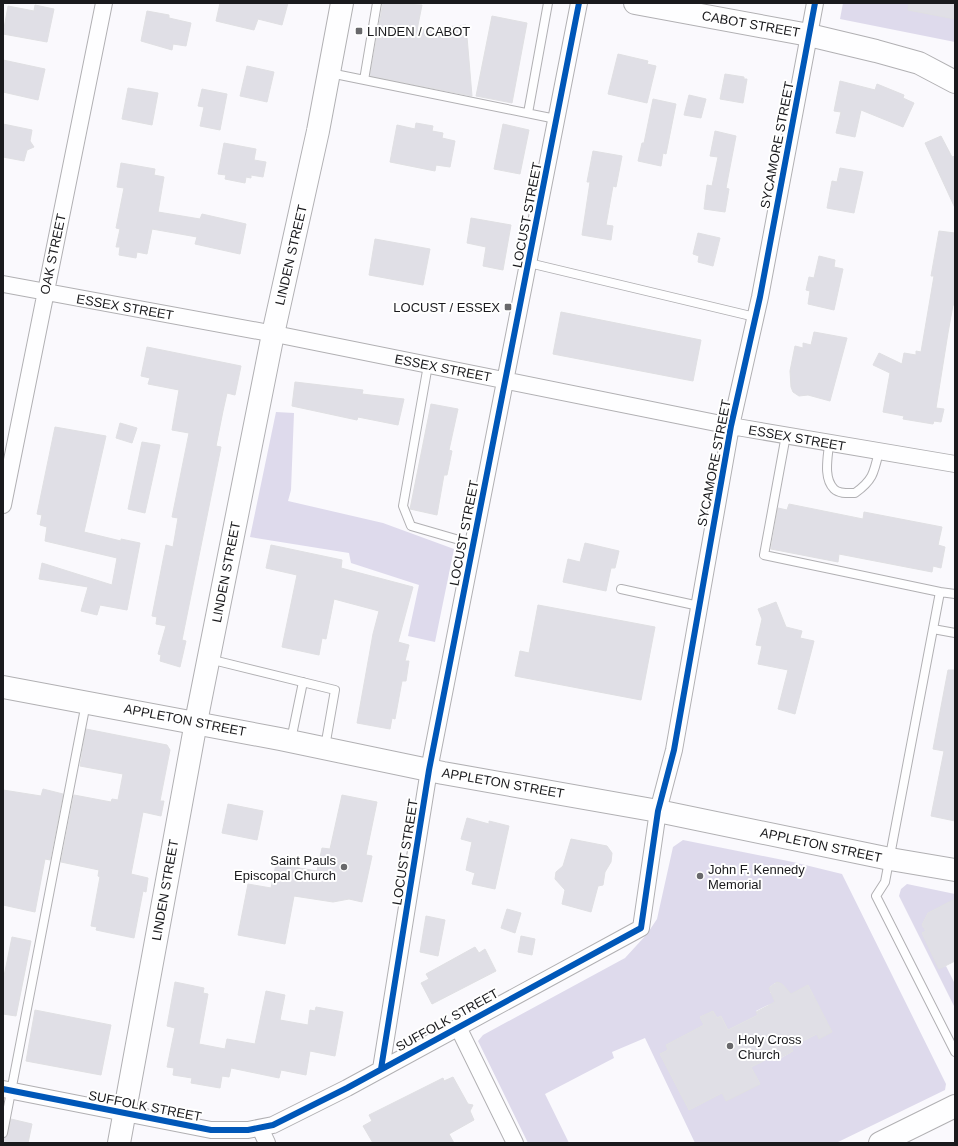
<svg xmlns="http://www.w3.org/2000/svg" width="958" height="1146" font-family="Helvetica,sans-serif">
<rect width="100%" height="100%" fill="#faf9fd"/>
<path fill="#dedaec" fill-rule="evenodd" d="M843,3H955V42L840,19Z
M276,412L294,413L291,490L288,501L383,523L454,549L435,642L408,636L419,585L351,563L349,553L250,537Z
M683,840L793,862L842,874L946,1084L945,1090L836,1143H695L645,1038L612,1052L614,1058L545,1094L569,1143H528L478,1041L483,1035L625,958L647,934L657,919L673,847ZM775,983H780L784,986L787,1000L796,992L808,985L814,997L807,1000L817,1034L791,1047L793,1051L781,1058L778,1054L751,1067L760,1084L722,1093L689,1110L660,1054L668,1050L666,1045L704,1025L700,1017L713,1011L717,1018L721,1016L728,1030L758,1015L756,1011L768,1005L781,1003L770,992V987Z
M907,884L955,894V902H950L928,913L922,925L926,931L922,933L939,968L946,966L955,984V1008L899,896L901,889Z"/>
<path fill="#e0dfe6" stroke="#e0e0e3" d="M220,3H288L282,25L258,19L254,30L216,21Z
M383,3L422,5L417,30L466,25L472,96L370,76Z
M909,3H955V19L908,10Z
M35,5L54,9L47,42L3,34L8,6L34,11Z
M147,11L169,15V18L191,23L186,46L173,44L172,50L141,41Z
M492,16L527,23L512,103L476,96Z
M618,54L648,61L647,64L656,66L647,103L608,94Z
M3,60L45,69L38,100L3,92Z
M247,66L274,72L267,102L240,96Z
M725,74L744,77V79H747L743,103L720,99Z
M840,81L875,90L877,84L904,95L903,98L914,103L903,127L861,110L855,137L836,133L841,112L834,111Z
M128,88L158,93L152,125L122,119Z
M202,89L227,94L220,130L200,126L204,107L198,106Z
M689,95L706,99L701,118L684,115Z
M653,99L676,104L666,154L663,153L661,166L638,161L642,143H644Z
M416,123L433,126L432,131L443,133L442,138L455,141L450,167L436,165L435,171L390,162L397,125L415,129Z
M3,124L32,130L30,141L34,147L27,150L24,161L3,157Z
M503,124L529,130L520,174L494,169Z
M715,131L736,136L726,188L729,189L725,212L704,209L707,185L712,186L718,157L710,156Z
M941,136L952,157L955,156V208L925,143Z
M224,143L256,149L254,160L266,162L263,177L251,175V178L246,177L245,183L225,179L226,175L218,174Z
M593,151L622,156L616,187L613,186L606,225L613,226L611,240L582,235L590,182H587Z
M121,163L155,169L154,175L164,177L158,212L200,219L202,214L246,224L240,254L195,244L197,237L152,229L147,254L137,252L136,258L119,255L120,247H116L120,229L116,228L124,188L117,187Z
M840,168L863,172L854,213L827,208L832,181L837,182Z
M471,218L511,225L503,270L483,266L486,247L467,243Z
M939,231L955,233V305H953L948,333L936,408L944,409L941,422L934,421L933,424L903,419L904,416L883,412L890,373L873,365L879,353L902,364L904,353L916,355V351L921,352L934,276H931Z
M698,233L720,238L713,266L698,262L699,256L693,254Z
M375,239L430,249L423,285L369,275Z
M819,256L835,260L834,267L843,269L834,310L808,304L810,291L806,290L809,277L814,278Z
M561,312L701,340L693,381L553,354Z
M814,332L847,338L830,401L808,395L799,396L793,392L791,387L790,371L795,346L803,348V343L811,345Z
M147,347L241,366L235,395L227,393L223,411L216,446L221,447L182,640L186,641L180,667L160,661L161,655L158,654L166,626L156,624L157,617L152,616L166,545L173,547L178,518L172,517L189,433L172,430L179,390L148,384L150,378L141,376Z
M295,382L363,390L362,394L404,399L398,425L358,417L357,420L292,406Z
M431,404L458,409L449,450L452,451L447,475H444L437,515L410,509Z
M120,423L137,428L132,443L116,438Z
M55,427L106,436L84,532L121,541V539L140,543L127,610L100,605L97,615L81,611L88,587L39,579L42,563L112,585L117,558L45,541L47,527L40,525L42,515L37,514Z
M142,442L160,445L145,513L128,509Z
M789,504L863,519L864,512L942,527L938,545L945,547L941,568L933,566L932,572L839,554L838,562L771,549L778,508L787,510Z
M585,543L619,551L615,568H611L606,591L563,582L568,559L580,562Z
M271,545L342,560L341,568L413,587L398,642L409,645L405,661H409L406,681H402L395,719L392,718L390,729L357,723L373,634L379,611L334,599L326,639L322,638L319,655L282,647L297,575L266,568Z
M776,602L786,627L802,631L800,638L814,641L795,714L778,709L788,670L758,664L762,646L756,645L762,619L758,609Z
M538,605L655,627L641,700L515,676L520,651L529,653Z
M948,670H955V821L931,816L944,751L933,749Z
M86,729L167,745L170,750L160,801H164L161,816L143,812L131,874L148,878L146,892L143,891L134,938L96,930L97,927L91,926L100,877L98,876L99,870L61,862L74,795L111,802L112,799L118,800L123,774L80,766Z
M43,789L63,794L50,860L45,859L35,912L3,905V790L41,796Z
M342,795L377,802L366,855L372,856L362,902L349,899L333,902L294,896L285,944L238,935L248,884L271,888L276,864L317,871L322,848L330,849Z
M228,804L263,811L257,840L222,833Z
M467,818L489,824V821L509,826L495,889L472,884L475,873L466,870L472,842L461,839Z
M571,839L607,846L612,853L611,862L605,872L603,885L598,886L591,912L562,904L565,890L555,879L556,872L563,866Z
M955,899V961L939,969L922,933L926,931L922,925L928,913Z
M507,909L521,913L515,933L501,928Z
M426,916L445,920L438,956L420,952Z
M521,936L535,939L532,955L518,952Z
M12,937L31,941L16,1016L3,1014V981Z
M475,947L479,953L485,949L496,971L432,1004L421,983L429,979L426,974Z
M175,982L204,988L203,993L208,994L199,1044L225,1049L227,1039L255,1044L266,991L285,995L280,1020L308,1025L310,1010L315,1011L316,1007L343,1012L335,1056L310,1051L306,1075L281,1070L279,1078L231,1068L229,1077L222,1076L220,1088L191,1083L192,1078L173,1075L174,1068L167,1067L175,1028L167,1026Z
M777,982L782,984L791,994L808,985L832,1032L819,1039L817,1034L791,1047L793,1051L780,1058L778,1054L751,1067L760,1084L726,1101L722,1093L689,1110L660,1054L668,1050L666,1045L704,1025L700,1017L713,1011L717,1018L721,1016L728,1030L758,1015L756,1012L775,1002L769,988Z
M35,1010L111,1025L101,1075L26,1061Z
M453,1077L468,1104L473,1105L470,1111L474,1120L449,1134L454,1143H373L363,1126L372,1121L369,1115L443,1078L444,1081Z
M11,1119L32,1124L28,1143H3L4,1138L8,1134Z"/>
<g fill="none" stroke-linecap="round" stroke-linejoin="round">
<g stroke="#b1b0b3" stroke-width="10">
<path id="lane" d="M330,73L556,119
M364,80L377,3
M528,113L548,3
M529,263L755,317
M428,365L403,506L411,526L473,544
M786,435L764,555L940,592
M829,444C828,457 823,478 834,489C839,494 849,493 855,493C873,480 874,473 879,451
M621,589L699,606
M955,594L940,592L933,629L955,633
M933,629L885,882L876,896L955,1052
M209,659L335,690L325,747
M291,740L303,682
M3,1133L86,703"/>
</g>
<g stroke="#b1b0b3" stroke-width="18">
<path id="street" d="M3,284L280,335L731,426L955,464
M3,505L104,3
M458,1027L515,1143
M381,1069L429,770L579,3
M3,1089L211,1130H248L273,1125L347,1088L641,928L658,811L674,750L731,426L760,297L815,3
M260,1128L267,1143"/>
</g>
<g stroke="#b1b0b3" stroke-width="24">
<path id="secondary" d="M635,3L809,35L876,51L919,63L955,82
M3,687L280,739L443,773L658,811L890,859L955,870
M880,1143L955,1106"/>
</g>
<g stroke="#b1b0b3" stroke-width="24">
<path id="primary" d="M119,1143L196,722L273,334L318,131L342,3"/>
</g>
<use href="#lane" stroke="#fefeff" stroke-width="8"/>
<use href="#street" stroke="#fefeff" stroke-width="16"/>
<use href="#secondary" stroke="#fefeff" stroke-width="22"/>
<use href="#primary" stroke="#fefeff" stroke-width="22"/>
<g stroke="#fff" stroke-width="8">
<path id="cycleway" d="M381,1069L429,770L579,3
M3,1089L211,1130H248L273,1125L347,1088L641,928L658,811L674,750L731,426L760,297L815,3"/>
</g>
<use href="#cycleway" stroke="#0057b8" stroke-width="6"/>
</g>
<g fill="#68686b" stroke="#fff" stroke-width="1.5">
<rect x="355" y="27" width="8" height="8" rx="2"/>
<rect x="504" y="303" width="8" height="8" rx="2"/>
<circle cx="344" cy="867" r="4"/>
<circle cx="700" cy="876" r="4"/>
<circle cx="730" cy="1046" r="4"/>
</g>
<g text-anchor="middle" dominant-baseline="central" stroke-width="4" stroke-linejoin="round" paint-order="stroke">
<g font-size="13" fill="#1a1a1d" stroke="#fff">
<text transform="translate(751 24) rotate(10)">CABOT STREET</text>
<text transform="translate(777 145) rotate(-79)">SYCAMORE STREET</text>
<text transform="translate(527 215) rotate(-79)">LOCUST STREET</text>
<text transform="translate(53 254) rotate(-78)">OAK STREET</text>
<text transform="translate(291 255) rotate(-77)">LINDEN STREET</text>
<text transform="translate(125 307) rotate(10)">ESSEX STREET</text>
<text transform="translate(443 368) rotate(11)">ESSEX STREET</text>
<text transform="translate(797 438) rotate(10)">ESSEX STREET</text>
<text transform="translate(714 463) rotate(-79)">SYCAMORE STREET</text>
<text transform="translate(464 533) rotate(-79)">LOCUST STREET</text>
<text transform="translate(226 572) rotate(-79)">LINDEN STREET</text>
<text transform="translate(185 720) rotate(11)">APPLETON STREET</text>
<text transform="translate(503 783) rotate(10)">APPLETON STREET</text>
<text transform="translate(821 845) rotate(12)">APPLETON STREET</text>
<text transform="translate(405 852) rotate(-81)">LOCUST STREET</text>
<text transform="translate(165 890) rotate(-80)">LINDEN STREET</text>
<text transform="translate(447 1020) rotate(-29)">SUFFOLK STREET</text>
<text transform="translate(145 1106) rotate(11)">SUFFOLK STREET</text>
</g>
<g font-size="13" fill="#1a1a1d" stroke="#fff" text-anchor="start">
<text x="367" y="31">LINDEN / CABOT</text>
<text x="500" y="307" text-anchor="end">LOCUST / ESSEX</text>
<text x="336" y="860" text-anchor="end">Saint Pauls<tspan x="336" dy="15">Episcopal Church</tspan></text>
<text x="708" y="869">John F. Kennedy<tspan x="708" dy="15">Memorial</tspan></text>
<text x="738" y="1039">Holy Cross<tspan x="738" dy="15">Church</tspan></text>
</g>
</g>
<rect width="958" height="1146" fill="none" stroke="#1a1a1d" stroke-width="8"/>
</svg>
